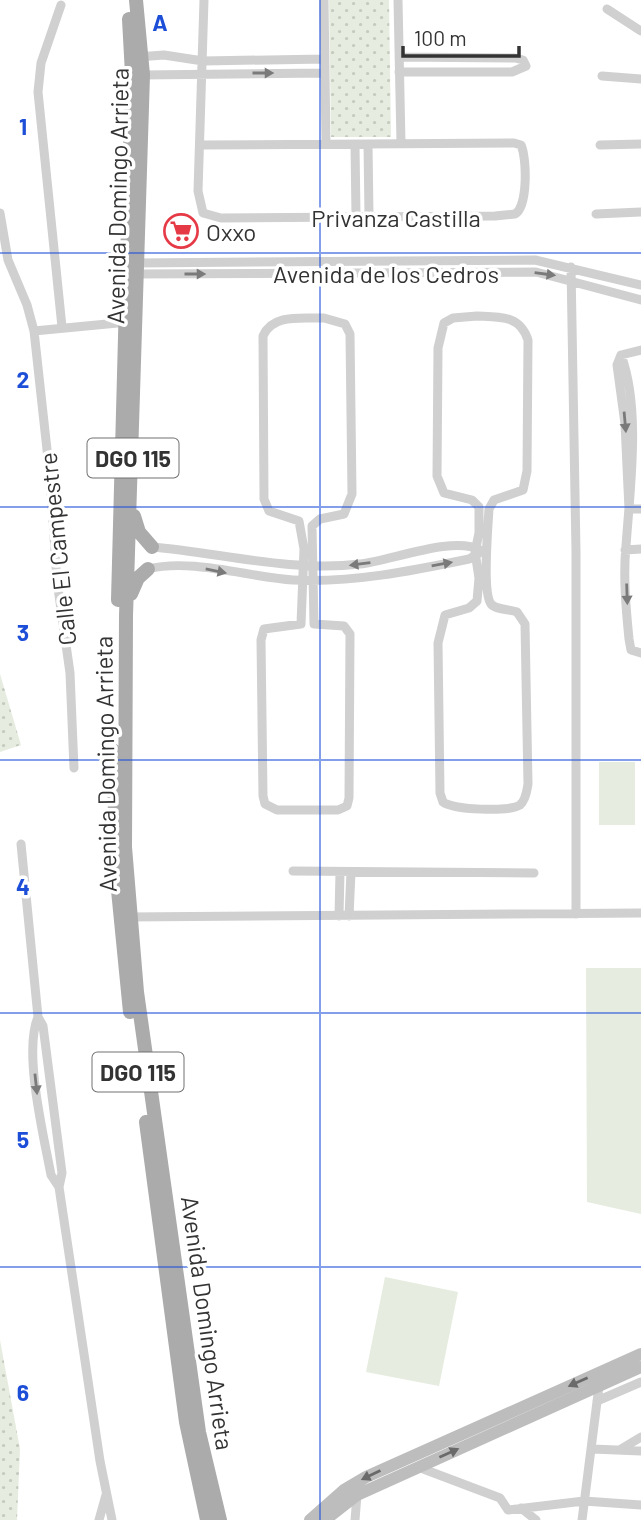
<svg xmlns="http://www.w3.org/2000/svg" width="641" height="1520" font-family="Barlow,sans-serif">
<defs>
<pattern id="grass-dots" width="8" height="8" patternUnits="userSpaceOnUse" patternTransform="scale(1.75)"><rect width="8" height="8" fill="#e6ecdf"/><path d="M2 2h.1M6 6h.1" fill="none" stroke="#c6cbc0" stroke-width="1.8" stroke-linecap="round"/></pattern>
</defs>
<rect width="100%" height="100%" fill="#fff"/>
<path fill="url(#grass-dots)" d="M329,0H389L391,137H331Z
M0,674L21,745L0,752Z
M0,1340L20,1449L17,1520H0Z"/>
<path fill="#e6ecdf" d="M599,762H635V825H599Z
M586,968H641V1214L587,1202Z
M385,1277L458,1292L439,1386L366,1372Z"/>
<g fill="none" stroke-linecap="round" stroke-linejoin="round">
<path stroke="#d0d0d0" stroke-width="9" d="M324,0L326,144
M398,0L401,143
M61,5L41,63L38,92L62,327
M607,9L641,31
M137,57L164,55L203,61L324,59
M399,72H512L526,66L523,60L515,58L399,57
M141,75L324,73
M602,76L641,79
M368,144L369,216
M200,145L514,143L521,145C527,158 528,207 515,214L495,216L221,218L203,213L198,191L204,0
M355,145L356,216
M600,145L641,144
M0,213L8,260L27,305L34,331L50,477L57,581L70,673L74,768
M596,214L641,212
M135,263L535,260L641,285
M571,267L576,552V914
M132,274L536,272L641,300
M477,316C500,317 520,315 528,340L527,471L523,490L494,500L489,509C488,527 482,592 491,604C496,610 509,609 517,612L525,624L528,784C527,790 526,800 520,805C509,812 453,810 443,802L440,793L438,643L445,615L469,608L477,601L479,578L475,552L479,533V507L472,500L444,493L437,476L438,348L444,323L453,318Z
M324,318L345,324L350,334L352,494L344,514L320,519L312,526L314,624L344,626L350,634L349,798L347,806L338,810H277L265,804L263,796L261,640L264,629L301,624L304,549L299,521L269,511L264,499L263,336C273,313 303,319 324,318Z
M34,331L128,322
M641,350L621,355C641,408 630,488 626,546C623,576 626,609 629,639L631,650L641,653
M621,355L617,365L625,424L629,509H641
M152,547C221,553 290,572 360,564C390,561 454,535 480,550
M625,550L641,549
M148,569C191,558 248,577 293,580C352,583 411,571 469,559L478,554
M21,844L38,1017L43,1026L62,1173L59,1187L100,1461L112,1520
M293,871L534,873
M339,916L340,872
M349,916L351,872
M128,917L641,913
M38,1017C23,1052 44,1137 51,1175L59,1187
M597,1401L641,1382
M592,1449L641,1451
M621,1449L641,1437
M418,1467L500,1498L508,1510L584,1501L641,1505
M521,1508L536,1520
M99,1520L106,1495
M355,1520L357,1495
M582,1520L599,1386"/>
<path stroke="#bdbdbd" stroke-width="12" d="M310,1520L344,1490L366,1477L641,1354
M325,1520L357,1495L641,1367"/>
<path stroke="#ababab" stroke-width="14" d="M136,0L143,75L126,616L125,847L137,992L199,1432L220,1520
M134,516L139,532L152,547
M131,594L138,578L148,569
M118,600L132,74L129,19
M113,750L117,880L130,1012
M146,1122L186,1422L207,1520"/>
</g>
<defs><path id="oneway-solid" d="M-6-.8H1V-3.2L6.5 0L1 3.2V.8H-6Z" transform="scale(1.75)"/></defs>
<g fill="#7a7a7a">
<use href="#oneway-solid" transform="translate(263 73)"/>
<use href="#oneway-solid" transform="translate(195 274)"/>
<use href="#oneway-solid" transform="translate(545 274) rotate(8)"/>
<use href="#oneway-solid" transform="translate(625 422) rotate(85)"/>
<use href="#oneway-solid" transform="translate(360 564) rotate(173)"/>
<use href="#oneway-solid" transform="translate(442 564) rotate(-10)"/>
<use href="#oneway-solid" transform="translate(216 571) rotate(11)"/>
<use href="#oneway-solid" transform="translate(627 594) rotate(88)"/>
<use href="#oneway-solid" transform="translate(36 1084) rotate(84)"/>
</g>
<g fill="#6a6a6a">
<use href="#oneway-solid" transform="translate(578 1382) rotate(156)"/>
<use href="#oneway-solid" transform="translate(449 1453) rotate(-24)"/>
<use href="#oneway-solid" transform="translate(371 1475) rotate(154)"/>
</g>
<path fill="none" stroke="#1d4ed8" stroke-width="2" stroke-opacity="0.55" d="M320,0V1520M0,253H641M0,507H641M0,760H641M0,1013H641M0,1267H641"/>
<defs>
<g id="supermarket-ring" transform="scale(1.75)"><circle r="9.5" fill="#fff" stroke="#e63946" stroke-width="1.5"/><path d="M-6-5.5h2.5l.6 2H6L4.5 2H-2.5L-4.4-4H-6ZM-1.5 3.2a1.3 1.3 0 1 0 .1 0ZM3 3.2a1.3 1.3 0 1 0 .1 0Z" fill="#e63946"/></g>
</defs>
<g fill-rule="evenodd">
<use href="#supermarket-ring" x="181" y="231"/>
</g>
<g text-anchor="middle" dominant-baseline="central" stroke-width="7" stroke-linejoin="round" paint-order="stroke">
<g fill="#fff" stroke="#707070" stroke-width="2">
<rect x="87.5" y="438.5" width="91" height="39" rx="5"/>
<rect x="92.5" y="1052.5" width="91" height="39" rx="5"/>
</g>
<g font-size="23" font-weight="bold" fill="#333">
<text x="133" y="458">DGO 115</text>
<text x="138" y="1072">DGO 115</text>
</g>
<g font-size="24" fill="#333" stroke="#fff">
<text transform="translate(117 196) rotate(-89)">Avenida Domingo Arrieta</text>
<text x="396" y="217">Privanza Castilla</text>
<text x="386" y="273">Avenida de los Cedros</text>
<text transform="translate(57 549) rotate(-96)">Calle El Campestre</text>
<text transform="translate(105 764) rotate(-91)">Avenida Domingo Arrieta</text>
<text transform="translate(208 1323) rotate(82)">Avenida Domingo Arrieta</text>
</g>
<g font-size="24" fill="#333" stroke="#fff" text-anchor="start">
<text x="206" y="231">Oxxo</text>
</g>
</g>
<g font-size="23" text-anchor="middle" font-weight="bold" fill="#1d4ed8" stroke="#fff" stroke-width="7" stroke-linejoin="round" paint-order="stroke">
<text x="160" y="31">A</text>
<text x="23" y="135">1</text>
<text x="23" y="388">2</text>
<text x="23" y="641">3</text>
<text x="23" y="895">4</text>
<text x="23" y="1148">5</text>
<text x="23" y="1401">6</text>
</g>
<path d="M403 46v10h116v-10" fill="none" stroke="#333333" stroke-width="3.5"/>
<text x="414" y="46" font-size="21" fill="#333333" stroke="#ffffff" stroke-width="5" paint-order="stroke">100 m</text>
</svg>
